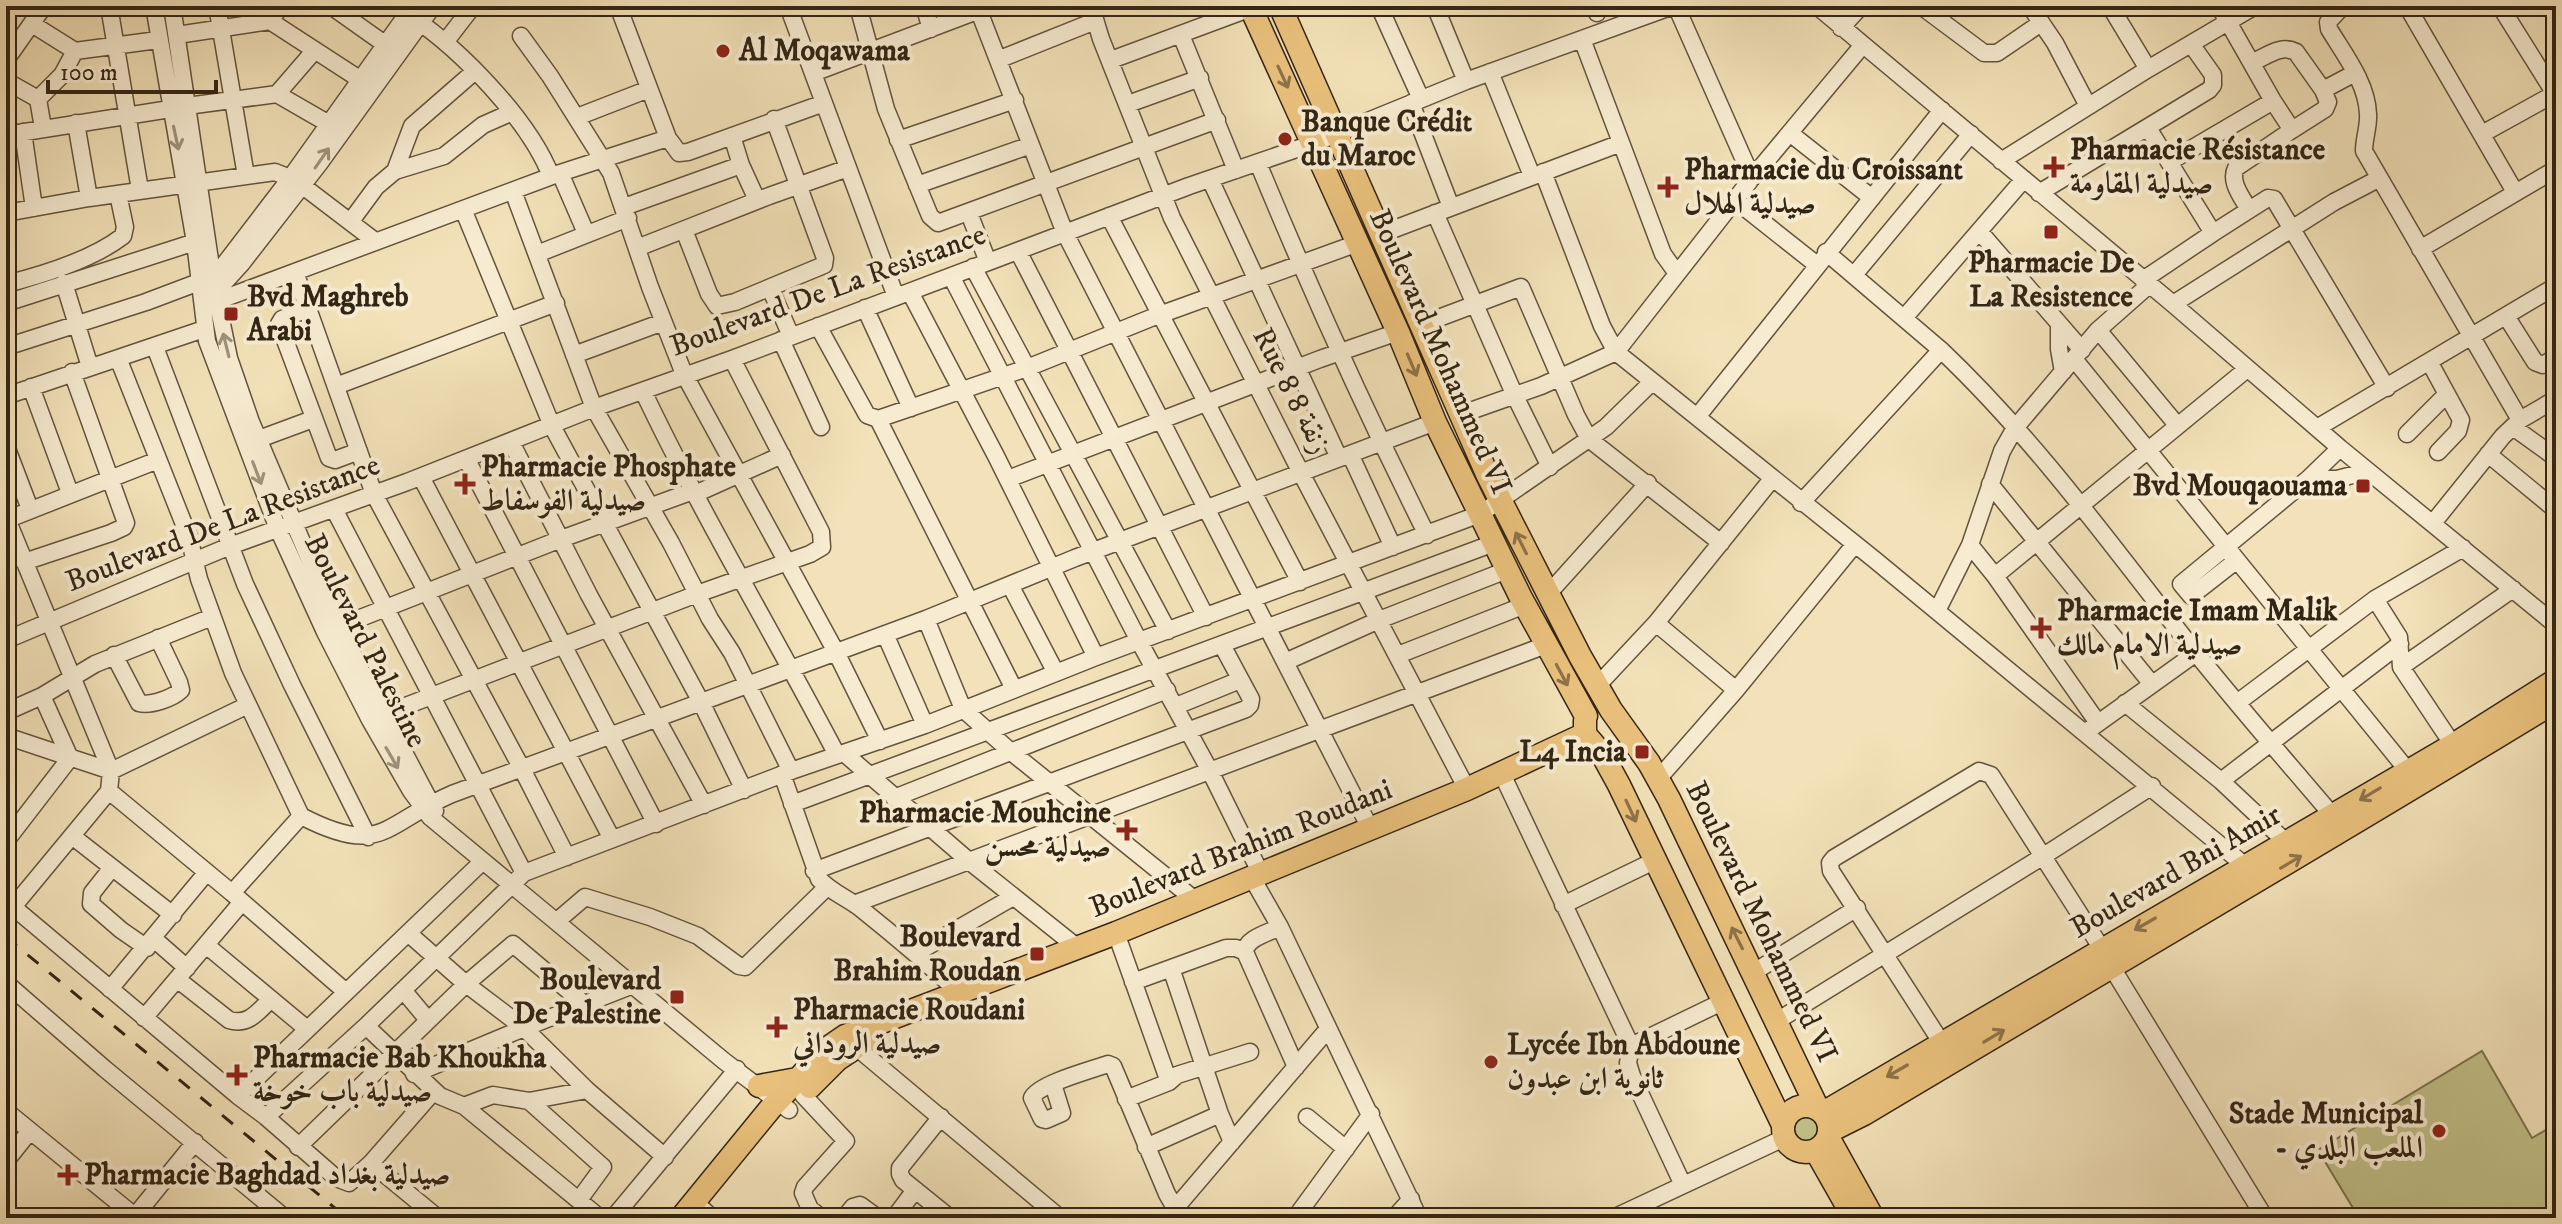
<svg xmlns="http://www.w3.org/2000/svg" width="2562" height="1224" font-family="'IM FELL DW Pica',Amiri,serif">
<rect width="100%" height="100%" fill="#f3e2b9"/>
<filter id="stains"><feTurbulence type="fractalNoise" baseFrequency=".0025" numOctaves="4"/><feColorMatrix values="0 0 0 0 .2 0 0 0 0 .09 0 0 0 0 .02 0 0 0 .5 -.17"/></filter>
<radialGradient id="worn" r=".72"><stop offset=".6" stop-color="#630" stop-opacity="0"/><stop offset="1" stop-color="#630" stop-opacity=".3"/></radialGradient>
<path fill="#c2c18a" stroke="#7a734f" stroke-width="2" d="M2482,1051L2532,1138L2556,1124V1218H2359L2318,1150Z
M1794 1130a14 14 0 1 1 28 0a14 14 0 1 1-28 0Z"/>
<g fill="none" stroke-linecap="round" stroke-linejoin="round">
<g stroke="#63543d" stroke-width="19">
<path id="minor" d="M109,6L140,190
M154,6L195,242L207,341L278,529L325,632L370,720L411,791L430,817L724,1061L789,1110
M172,6L213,280L229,358L251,422L323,591L360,669L435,811
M217,6L246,176
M331,6L386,45
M788,6L896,297
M858,6L886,109L930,216L938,223L1217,120
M924,6L931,29
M977,6L1065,233L1370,828
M1091,6L1101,39L1172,218L1301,473L1467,789
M1379,6L1421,99
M1435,6L1466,81
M1594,6L1597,13
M1676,6L1752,178
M1817,6L2173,304L2340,448L2556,625
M1921,6L1984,53H1997L2041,23
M2030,6L2055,43L2088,106
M2110,6L2148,69
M2343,6L2328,22L2329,29C2344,54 2367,83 2368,114C2369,126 2364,138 2364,151L2520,420
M2407,6L2515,192
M2500,6L2555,94
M412,17C462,51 529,120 551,176
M270,21L281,6
M32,24L75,51L158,40
M1841,28L1861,6
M177,35L270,21L367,84
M1181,35L1236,170
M521,36L550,76L611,173L650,287L684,374L836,652L880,741
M1582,39L1663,254L1676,272
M446,41L473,6
M1000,59L1095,21
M6,60L44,6
M1111,60L1251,8
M2253,62C2267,56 2281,44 2296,52L2323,90L2355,73
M1490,72L1532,176
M813,73L990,6
M6,81L38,99L43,128
M277,94L315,50
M38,99L62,75L75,51
M1411,103L1451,207
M1128,104L1200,78
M187,106L277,94L329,124
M577,117L649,89
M76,123L89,198
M2292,130L2325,109L2328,102L2323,90
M23,132L34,208
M1791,134L1872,198
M2482,134L2556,93
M6,135L170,109
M732,136L741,165L757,200
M668,138L679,153L688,152L824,103
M898,140L1015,100
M2001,161L2148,69L2255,6
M2169,162L2273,101L2219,6
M1258,163C1310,289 1366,413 1427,535
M395,171L412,126L475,71
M1543,172L1602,326L1616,352L1875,560L2254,873
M560,173L586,233
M1210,179L1339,458
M917,185L1031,145
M513,191L594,408L671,543L710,619L732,653L791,771
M2039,193L2209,90L2213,85V75L2191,44
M1735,200L1817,265
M624,207L741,165
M463,209L552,426L701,702L744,790
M2249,210L2268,198L2274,199L2387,388
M6,213L89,198L275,172L295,180L375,241
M969,213L988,262
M1435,213L1515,396L1550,467
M1109,216L1300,582
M351,221L376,187L395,171L444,156L483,125L510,113
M684,230L709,294L717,306L735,302L824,265L825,258L774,119
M1979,231L2082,350
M2213,233L2249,210C2242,197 2229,182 2236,168L2292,130L2273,101
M1381,234L1621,143
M637,248L769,196L848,168
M2420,249L2556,169
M1018,251L1206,617
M537,254L628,218
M973,267L1168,631
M295,272L374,494L521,767L567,857
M1854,275L1971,134
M951,276L1139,641L1210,771L1260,872
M2143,280L2213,233L2148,128
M64,283L90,367
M210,283L291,177L413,6
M6,284C42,275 93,259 123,236L125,227L118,194
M770,288L791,336
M910,292L996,456L1096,657
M212,296L242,263L319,164L433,6
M217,301L560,173L668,138L618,6
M6,303L195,242
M2173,304L2334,202L2378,179
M865,308L911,408
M307,309L282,319L279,324L329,458L335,460L359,451
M2506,316L2535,362L2543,365L2556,357
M1904,318L2024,179
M1420,325L1521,287L1576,415L1589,439L1721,543
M2059,325V349L2063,372
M818,326L867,415L878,419L1027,368L1151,318L1358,243
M2098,330L2177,425
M781,340L821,427
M6,347L146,302L199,282
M155,347L245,584L292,685L368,837
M1941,350C2037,441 2114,549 2196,653C2240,708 2287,762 2333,816
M574,355L663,322
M118,358L189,537L199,579L233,673L301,816C382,858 383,824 452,794L926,619L1075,558L1435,422
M2074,359L2408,771
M2430,363L2461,420L2458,431L2438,452
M336,386L556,303
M31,387L70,493
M643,391C702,515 773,633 837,755
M6,396L204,329
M1459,415L1541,386L1616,352L1752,178L1862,46
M1697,417L1942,110
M878,419L1014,689
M2513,427L2556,458
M2317,428L2556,286
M2407,434L2447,394
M259,439L313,419
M511,442L589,595L704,805
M6,446L30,509
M1350,454L1393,547
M2488,454L2556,510
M467,460L656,824
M421,477L612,839
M1008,479L1320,359L1398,332
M2308,479H2337L2368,471
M1990,484L2151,683
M695,494L782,455
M1801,503L1941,350L1826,252
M334,509L524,873
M7,519L111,771L109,791L13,907
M6,520L158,460
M2433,523L2503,436L2520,420L2556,399
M1970,545L1995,576L2098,723
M2237,560L2191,596L2181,584L2308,479L2340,448
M24,562L111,533L124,527L126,523L72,372
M1995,576L2247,369
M1010,585L1056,673
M1548,594L1648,483
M2375,599L2399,637L2401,667L2453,745
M1937,611L1970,545L2002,451L2015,428L2098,330L2149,285
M926,619L963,709L1010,751L1195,900
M1656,623L1736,690
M330,630L561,539L693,491
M885,634L925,725
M6,640L230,546L407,482L594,408L732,359L1189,186L1314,143L1466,81L1673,6
M114,655L139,703C151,706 173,698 181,690L179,682L158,638
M1398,655L1525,605
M1285,662L1379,620L1507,570
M2401,667L2513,589
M1598,685L1656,623L1772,479
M2125,703L2221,781L2287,843
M2237,703L2375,599L2463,548
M1176,706L1240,680
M6,712L42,696L95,664L212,617
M377,717L697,594L810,554L822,547L821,532L732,359
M2090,729L2196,653
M6,736L111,771L248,705
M844,753L969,861L1078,948
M782,774L819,879C831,892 847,898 860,908C895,936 928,964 961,994
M1502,774L1631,1046L1628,1063L1632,1076L1683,1185
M1658,779L1736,690L1855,544
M2221,781L2400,644
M109,791L232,893L346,992
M894,798L1167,690
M792,804L1494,543
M72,836L173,915
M6,841L70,758L42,696
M111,869L92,893L91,904L121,930L147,948
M814,871L1246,709L1250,705L1251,699L1222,645
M1251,876L1280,927L1419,1218
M232,893L301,816
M6,901L238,1096L483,861
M854,904L1546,645
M1563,905L1654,861
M557,921L585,897L650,917L698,936L739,966L745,967L827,887
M1280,927C1268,933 1246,938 1245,952L1296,1067
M408,933L466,984L524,1028L633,985
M1116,933L1169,1082
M154,939L187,968
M206,945L307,1029
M916,953L1013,897
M2111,966L2265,1218
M1171,968L1220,1114L1232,1142
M1754,972L1857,908
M177,979L229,1020C248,1026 258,1012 271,999
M1133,982L1226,948H1236L1245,952
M6,983L105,1069L285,1218
M110,989L207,872
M403,990L428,1020
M144,1018L242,902
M1777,1021L2042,857L2152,786
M366,1026L440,1096L464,1106L600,1218
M849,1041L1060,1218
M1943,1045L1831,871L1830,863L1834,858L1979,771L1991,775L2102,949
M1631,1046L1724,1001
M414,1074L524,1028L587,1090L665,1157
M1053,1084L1062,1113L1046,1120L1042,1119L1032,1098C1038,1084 1091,1070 1108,1064L1113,1066L1167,1194L1175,1208L1189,1218
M803,1095L846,1141L805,1187L803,1193L810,1209L822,1218
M238,1096L266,1117L336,1178L349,1183L371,1163L434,1091
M1126,1099L1169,1082L1177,1075L1250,1052
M529,1101L587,1090
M464,1106L493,1095L529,1101L603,1167L579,1200
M6,1111L137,1218
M266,1117L366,1026L524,873L791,771L925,725L1096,657L1480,514L1606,427L1652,382
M941,1117L900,1168V1174L903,1180L950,1218
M1307,1117L1346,1149
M298,1147L466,984L513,944L583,1003
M1146,1147L1220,1114
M6,1161L30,1131
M371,1163L438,1218
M694,1201L712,1218
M135,1216L195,1142
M613,1218L737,1069
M844,1218L853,1207L860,1205L878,1218
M894,1218L915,1190
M1167,1218L1328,1029
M1295,1218L1371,1114
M1394,1218L1411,1199
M1613,1218L1784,1138"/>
</g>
<g stroke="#332514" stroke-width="25">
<path id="major" d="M1250,6L1398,332L1435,422L1521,598L1586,716
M1280,6L1488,476L1580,656L1611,710L1649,763L1669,799L1818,1109
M1585,721V734L1602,754L1619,785L1783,1125
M759,1086L797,1079
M810,1087L838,1059L867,1040
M1783 1129a23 23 0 1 1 46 0a23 23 0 1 1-46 0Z
M1823,1113L2453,745L2556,680
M1830,1131L1864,1114C2095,976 2327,841 2556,701
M1828,1137L1873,1218
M1816,1151L1854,1218
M681,1218L770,1109L826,1049L845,1036L1116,933L1467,789L1585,734"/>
</g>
<use href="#minor" stroke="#f7ecd2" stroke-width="16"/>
<use href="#major" stroke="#eac17c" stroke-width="22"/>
<path stroke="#332514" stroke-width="3" stroke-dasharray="14 14" stroke-linecap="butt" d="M6,937L347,1218"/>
</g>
<defs><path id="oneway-shaft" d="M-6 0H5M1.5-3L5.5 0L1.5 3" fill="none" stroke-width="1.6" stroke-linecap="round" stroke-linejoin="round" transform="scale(2)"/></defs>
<g stroke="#8e7348">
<use href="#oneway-shaft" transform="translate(1283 77) rotate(65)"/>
<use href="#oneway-shaft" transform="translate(1412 365) rotate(67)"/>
<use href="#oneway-shaft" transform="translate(1521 543) rotate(-117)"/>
<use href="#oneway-shaft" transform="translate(1562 675) rotate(62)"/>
<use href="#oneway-shaft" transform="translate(2370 794) rotate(149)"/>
<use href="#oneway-shaft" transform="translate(1631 811) rotate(65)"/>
<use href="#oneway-shaft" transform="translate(2291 862) rotate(-31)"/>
<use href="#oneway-shaft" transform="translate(2145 924) rotate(150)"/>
<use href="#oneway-shaft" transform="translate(1737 938) rotate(-117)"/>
<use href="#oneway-shaft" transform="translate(1994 1036) rotate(-31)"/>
<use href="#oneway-shaft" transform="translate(1897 1071) rotate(150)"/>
</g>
<g stroke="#9f927c">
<use href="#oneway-shaft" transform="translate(176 138) rotate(78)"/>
<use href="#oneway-shaft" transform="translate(322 158) rotate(-55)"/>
<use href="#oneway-shaft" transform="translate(226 345) rotate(-104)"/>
<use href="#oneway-shaft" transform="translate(257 473) rotate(69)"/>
<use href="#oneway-shaft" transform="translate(392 758) rotate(60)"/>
</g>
<g fill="#8f2418" stroke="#f7ecd2" stroke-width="3">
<circle cx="723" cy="51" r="8"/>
<circle cx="1285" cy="139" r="8"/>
<path d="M2050 155h8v8h8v8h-8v8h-8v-8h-8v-8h8z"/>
<path d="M1664 175h8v8h8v8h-8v8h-8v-8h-8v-8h8z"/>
<rect x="2043" y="224" width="16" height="16" rx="4"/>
<rect x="223" y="306" width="16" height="16" rx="4"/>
<path d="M461 472h8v8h8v8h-8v8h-8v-8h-8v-8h8z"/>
<rect x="2355" y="478" width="16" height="16" rx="4"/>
<path d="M2037 616h8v8h8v8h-8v8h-8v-8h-8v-8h8z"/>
<rect x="1634" y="744" width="16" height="16" rx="4"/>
<path d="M1123 818h8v8h8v8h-8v8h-8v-8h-8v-8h8z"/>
<rect x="1029" y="946" width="16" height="16" rx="4"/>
<rect x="669" y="989" width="16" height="16" rx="4"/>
<path d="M773 1015h8v8h8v8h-8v8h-8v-8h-8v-8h8z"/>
<circle cx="1491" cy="1062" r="8"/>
<path d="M233 1063h8v8h8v8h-8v8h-8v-8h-8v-8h8z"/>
<circle cx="2439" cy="1131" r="8"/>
<path d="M64 1163h8v8h8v8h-8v8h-8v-8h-8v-8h8z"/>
</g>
<g text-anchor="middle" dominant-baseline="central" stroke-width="8" stroke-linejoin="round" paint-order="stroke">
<g font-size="30" font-weight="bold" fill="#332514" stroke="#f7ecd2" text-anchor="start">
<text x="739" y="51">Al Moqawama</text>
<text x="1301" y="122">Banque Crédit<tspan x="1301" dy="34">du Maroc</tspan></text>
<text x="2070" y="150">Pharmacie Résistance<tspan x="2070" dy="34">صيدلية المقاومة</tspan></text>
<text x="1684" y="170">Pharmacie du Croissant<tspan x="1684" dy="34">صيدلية الهلال</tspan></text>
<text x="2051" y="263" text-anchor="middle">Pharmacie De<tspan x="2051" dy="34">La Resistence</tspan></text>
<text x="247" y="297">Bvd Maghreb<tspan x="247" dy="34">Arabi</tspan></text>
<text x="481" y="467">Pharmacie Phosphate<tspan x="481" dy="34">صيدلية الفوسفاط</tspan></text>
<text x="2347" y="486" text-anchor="end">Bvd Mouqaouama</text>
<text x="2057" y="611">Pharmacie Imam Malik<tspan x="2057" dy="34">صيدلية الامام مالك</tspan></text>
<text x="1626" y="752" text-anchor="end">L4 Incia</text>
<text x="1111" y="813" text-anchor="end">Pharmacie Mouhcine<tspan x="1111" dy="34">صيدلية محسن</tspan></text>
<text x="1021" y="937" text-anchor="end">Boulevard<tspan x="1021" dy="34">Brahim Roudan</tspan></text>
<text x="661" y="980" text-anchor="end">Boulevard<tspan x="661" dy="34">De Palestine</tspan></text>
<text x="793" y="1010">Pharmacie Roudani<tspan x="793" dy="34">صيدلية الروداني</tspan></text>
<text x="1507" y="1045">Lycée Ibn Abdoune<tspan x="1507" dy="34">ثانوية ابن عبدون</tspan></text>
<text x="253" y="1058">Pharmacie Bab Khoukha<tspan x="253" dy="34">صيدلية باب خوخة</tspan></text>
<text x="2423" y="1114" text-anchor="end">Stade Municipal<tspan x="2423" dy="34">- الملعب البلدي</tspan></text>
<text x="84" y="1175">Pharmacie Baghdad صيدلية بغداد</text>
</g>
<g font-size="30" fill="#332514" stroke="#f7ecd2">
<text transform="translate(828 291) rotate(-20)">Boulevard De La Resistance</text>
<text transform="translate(1440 352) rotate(66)">Boulevard Mohammed VI</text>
<text transform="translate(1291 391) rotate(63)">Rue 8 8 زنقة</text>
<text transform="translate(223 524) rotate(-21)">Boulevard De La Resistance</text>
<text transform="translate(365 641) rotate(63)">Boulevard Palestine</text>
<text transform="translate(1241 849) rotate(-22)">Boulevard Brahim Roudani</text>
<text transform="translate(2176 872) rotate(-30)">Boulevard Bni Amir</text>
<text transform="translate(1761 922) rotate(64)">Boulevard Mohammed VI</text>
</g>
</g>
<rect width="2562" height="1224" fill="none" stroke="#f3e2b9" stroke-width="32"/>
<rect x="8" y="8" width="2546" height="1208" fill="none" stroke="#332514" stroke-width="4"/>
<rect x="16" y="16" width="2530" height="1192" fill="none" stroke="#332514" stroke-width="2"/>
<path d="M48 80v12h168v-12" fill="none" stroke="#332514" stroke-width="4"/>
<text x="60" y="80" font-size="24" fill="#332514" stroke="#f7ecd2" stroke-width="6" paint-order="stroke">100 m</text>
<rect width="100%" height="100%" filter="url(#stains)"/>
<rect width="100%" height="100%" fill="url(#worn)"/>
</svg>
